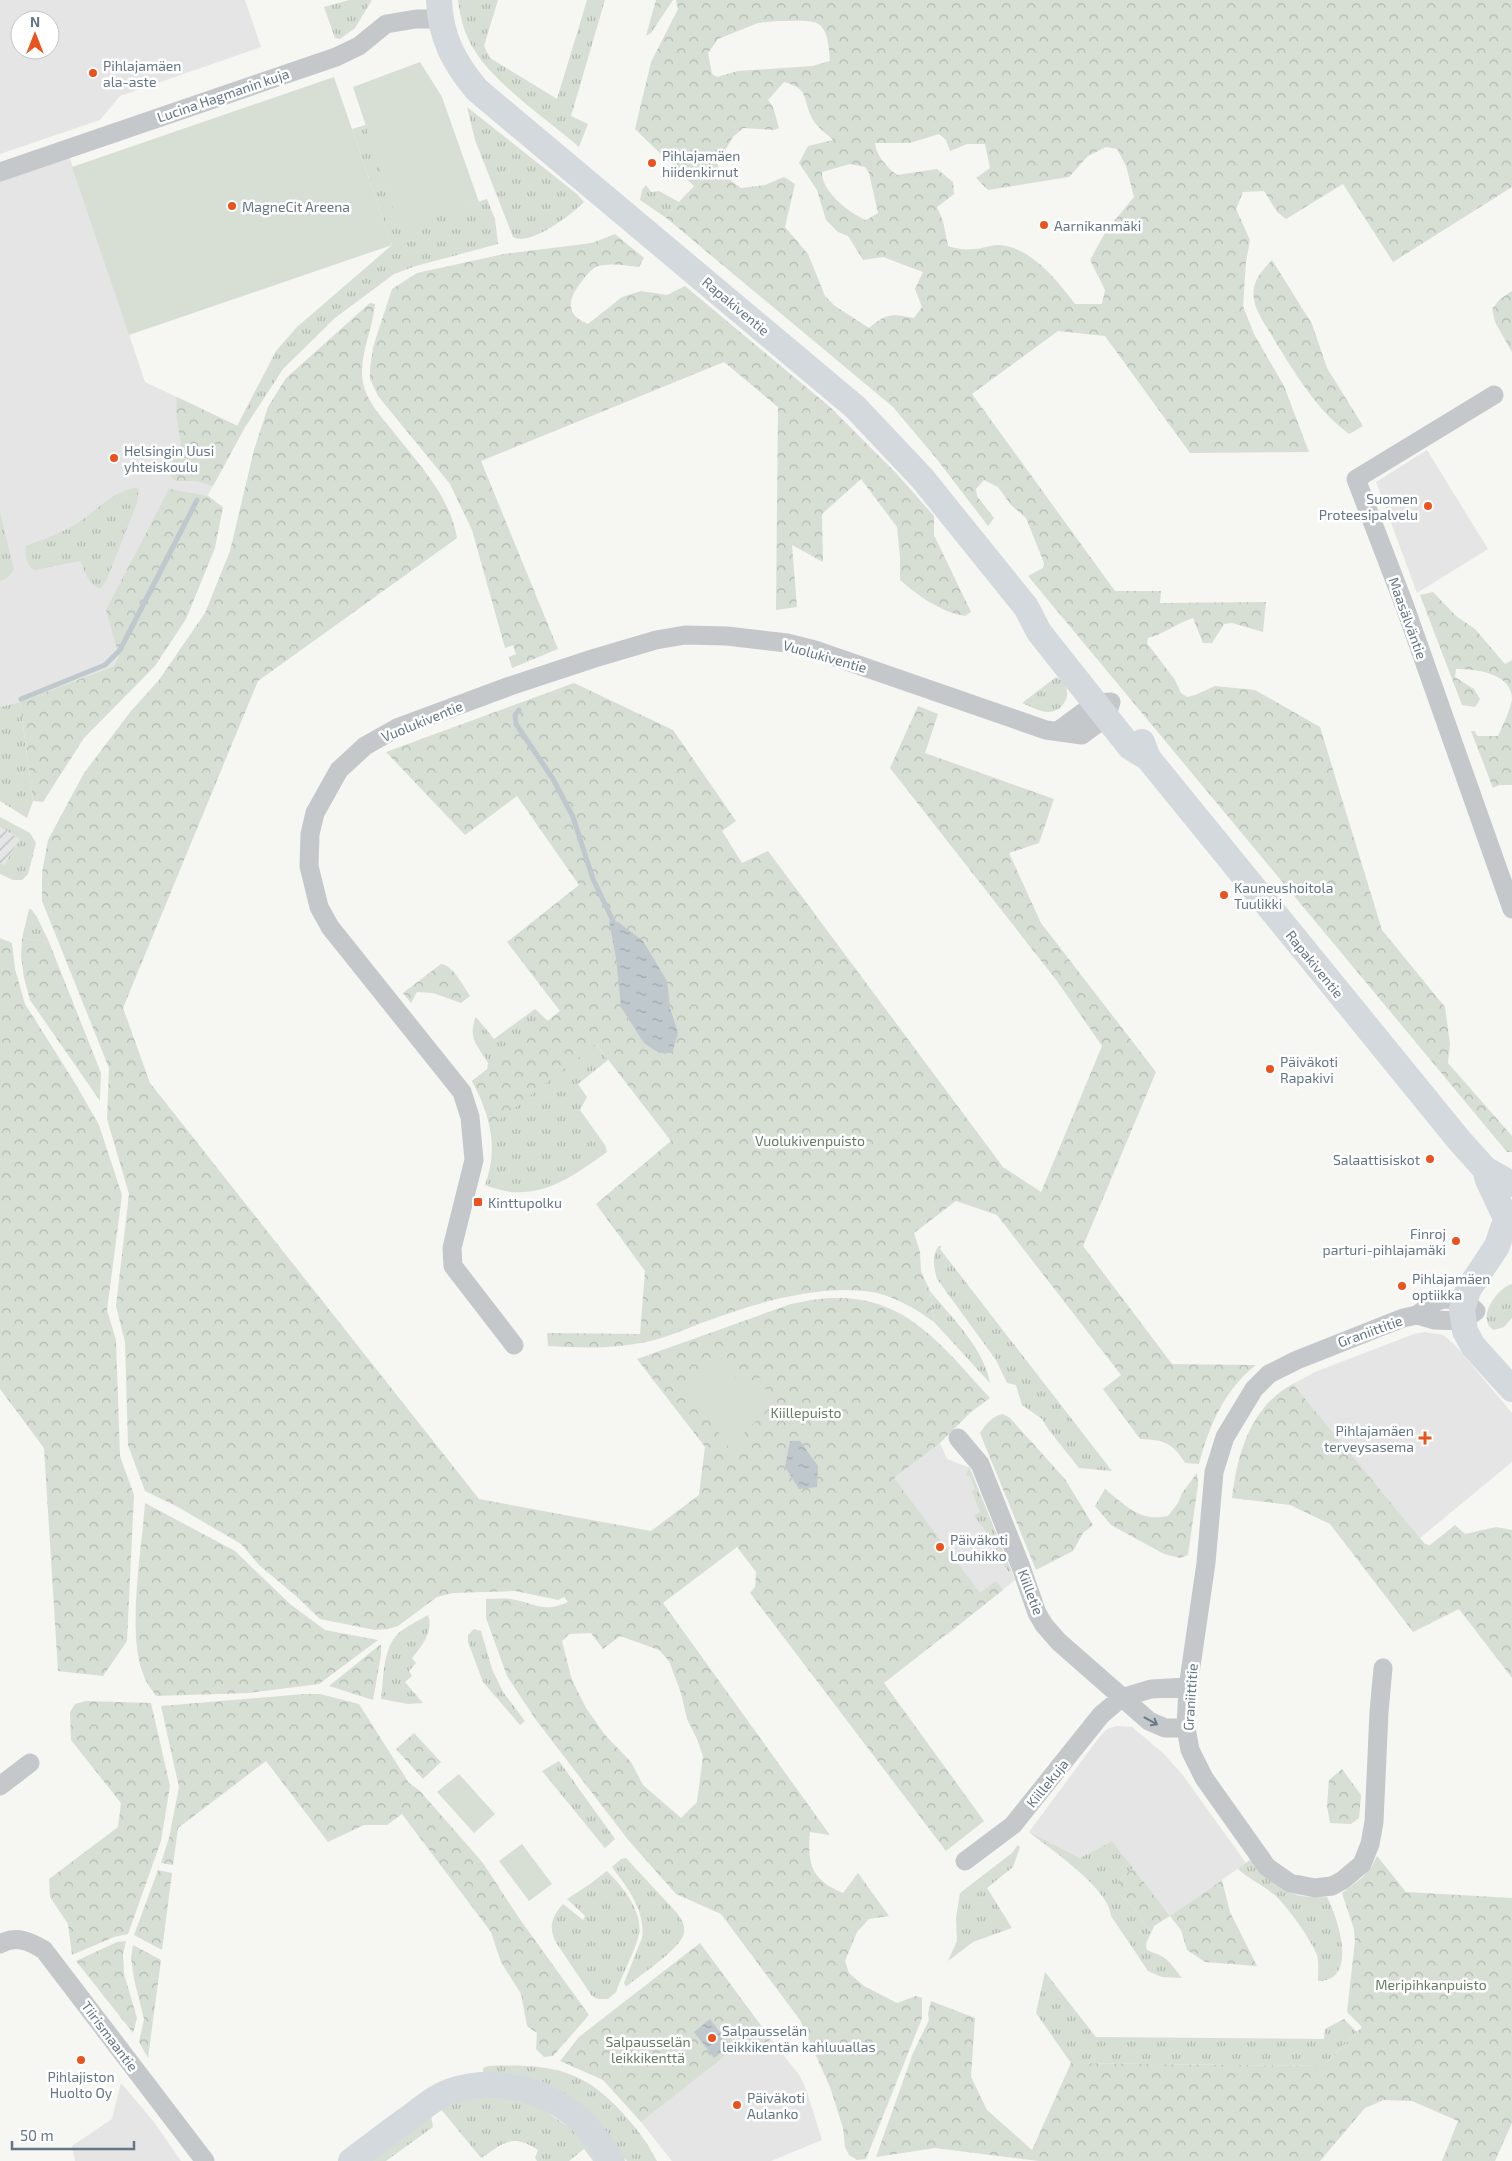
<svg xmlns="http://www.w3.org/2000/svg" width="1512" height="2161" font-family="'Exo 2',sans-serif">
<defs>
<pattern id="industrial-furrows" width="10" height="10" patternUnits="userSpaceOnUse" patternTransform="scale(1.25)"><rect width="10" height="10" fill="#e4e5e4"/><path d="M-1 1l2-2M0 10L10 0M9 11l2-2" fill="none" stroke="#bcbebe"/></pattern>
<pattern id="grass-tufts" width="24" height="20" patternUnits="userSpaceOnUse" patternTransform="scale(1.25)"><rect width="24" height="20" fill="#d7ded4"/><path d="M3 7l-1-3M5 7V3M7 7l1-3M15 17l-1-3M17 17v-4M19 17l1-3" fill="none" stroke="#b2b9b2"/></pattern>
<pattern id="forest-crowns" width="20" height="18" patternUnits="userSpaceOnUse" patternTransform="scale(1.25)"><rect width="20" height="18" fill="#d7ded4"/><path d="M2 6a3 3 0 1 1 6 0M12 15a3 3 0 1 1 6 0" fill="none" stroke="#b2b9b2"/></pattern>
<pattern id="water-ripples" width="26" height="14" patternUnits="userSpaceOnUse" patternTransform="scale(1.25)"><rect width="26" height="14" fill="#bec8cd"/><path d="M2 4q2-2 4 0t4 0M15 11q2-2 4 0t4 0" fill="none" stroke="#9ea7ac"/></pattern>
</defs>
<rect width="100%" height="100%" fill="#f6f6f3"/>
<path fill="#e4e5e4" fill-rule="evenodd" d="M0,0H245L261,47L120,96L100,120L0,154ZM20,20H50V50H20Z
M69,156L145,382L244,429L114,666L20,702L0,707V179Z
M1427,450L1488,549L1417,593L1376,482Z
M1425,1332L1443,1335L1455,1345L1512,1413V1462L1420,1538L1293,1384L1315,1372L1414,1334Z
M940,1443L947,1459L970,1468L1015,1580L947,1635L886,1484Z
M1116,1726L1132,1727L1163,1753L1182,1774L1246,1863L1170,1916L1112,1841L1080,1858L1029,1832L1101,1735L1107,1729Z
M745,2039L755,2051L771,2039L800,2076L806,2089L822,2140L771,2161H672L641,2122Z
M121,2083L154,2122L181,2161H75L72,2146L112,2119Z"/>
<path fill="url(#industrial-furrows)" d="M0,827L20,839L3,866L0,863Z"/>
<path fill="url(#grass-tufts)" d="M349,0H372L355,28L340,39L335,38L324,7Z
M458,0H498L484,46L490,58L557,99L587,0H605L571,116L588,124L579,147C549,121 495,84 475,51C465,36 460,18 458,0Z
M467,107L577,194L584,202C572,214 530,247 513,237L475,140Z
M366,125L400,228L487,199L495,219L498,244L416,266L394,274L335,318L283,369L244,429L237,426L276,351L297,327L392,245L352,129Z
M646,185L651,192L659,191L679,202L665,217L640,200L642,190Z
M133,488H139L137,503L107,579L101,588C89,587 85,571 80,561L34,570C26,565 25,555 26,546C45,539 67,531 84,519C103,505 109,495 133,488Z
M0,512L14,570L7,578L0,581Z
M1056,677C1075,685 1068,712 1048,712C1040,712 1030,706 1022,703Z
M20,702L33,801L27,818L0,801V707Z
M0,817L30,833L36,843L28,874L22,880H13L0,874V863L4,865L20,839L0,827Z
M29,909H31L37,917L49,942L22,938Z
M535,1009L548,1021L596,1044L608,1060L578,1084L587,1097L580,1110L605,1145L607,1152C577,1173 550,1195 511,1192C503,1191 493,1188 485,1185C499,1148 490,1114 472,1081L487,1070L488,1063C478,1045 467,1039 476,1017L494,1039Z
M939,1246H942L940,1249L1112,1471L1079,1468L1048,1429L1042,1419L1022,1405L1016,1385L1007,1383L996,1360L937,1279C934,1268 931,1255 939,1246Z
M1512,1284V1318L1504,1327L1494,1330C1475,1319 1497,1288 1512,1284Z
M930,1291C951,1317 984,1348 990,1383L934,1322Z
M969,1467L1011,1570L1009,1572L983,1538L987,1533L974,1516L980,1512L972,1491L975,1489L970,1476H966Z
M428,1615C434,1631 422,1646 412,1658L416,1663L409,1671L412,1676L405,1682L423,1703L408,1704L381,1699C384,1678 382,1646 401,1631C409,1625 419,1620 428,1615Z
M474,1629L481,1631L492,1669L503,1692L525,1721L520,1725L483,1682L468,1642V1635Z
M559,1761L615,1839L605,1848L542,1771Z
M1029,1832L1080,1858L1112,1841L1133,1868L1120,1880V1895L1134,1908L1151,1933C1140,1954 1149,1949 1163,1957C1171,1962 1177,1972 1182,1978L1162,1977L1148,1971L1111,1916C1110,1889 1050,1849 1029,1832Z
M1018,1845L1020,1847L1013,1867L987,1888L1012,1928L973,1942L948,1961L957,1941L956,1918L960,1893L1012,1853Z
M626,1858L677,1913C683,1921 687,1929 682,1938C674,1953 640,1975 626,1987L624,1983L642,1938C646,1911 627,1887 612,1867L621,1859Z
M1251,1859C1275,1888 1288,1899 1327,1897C1338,1918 1359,1981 1318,1981C1318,1973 1319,1962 1317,1955C1312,1941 1284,1901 1272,1893C1261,1884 1249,1879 1238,1869Z
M607,1871C622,1886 643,1911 639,1934C635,1952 622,1974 616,1992L608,1999H598L592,1996L557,1944C548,1928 551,1918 563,1904L583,1920L585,1916L567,1899L590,1884Z
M1045,1972L1096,2037L1324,2039L1325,2029L1344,2019L1357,2032L1323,2066L1071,2063L1036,2013Z
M488,2066C550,2064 584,2068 626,2117C639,2131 648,2144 657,2161H627C609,2137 576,2095 547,2084C527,2075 504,2075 483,2073V2068Z
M483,2094L527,2099L576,2132L600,2161H593L584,2149L569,2161H537L535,2158L538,2150C511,2133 505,2143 481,2158L440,2108Z
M431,2115L433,2127L386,2161H370Z"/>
<path fill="url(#forest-crowns)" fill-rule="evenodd" d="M656,0H673L651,33L646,36Z
M676,0H1512V187L1393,262L1343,184L1286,219L1277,212L1264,191L1243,192L1236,209L1250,240L1246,262L1243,306L1254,334L1284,386L1309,452L1190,453L1105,336L1058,331L972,394L1115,591H1161L1160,603L1266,602L1263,632L1232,623L1224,624L1212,643H1203L1193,618C1177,623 1164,634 1148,638L1147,643L1175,680L1181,693L1187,697L1195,695L1215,686L1255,690L1320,727L1382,930L1445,1007L1450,1044L1448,1063L1512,1136V1152H1507L1028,576L1043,568L1044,563L1026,518L1011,505L998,487L984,480L976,489L977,496L994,518L988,526L936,458L893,407L665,217L694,186L635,129L651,62L678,9ZM777,21C818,21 827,15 830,61L812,66L738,71L717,77L712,74L708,53L718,39L758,23ZM784,82C809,89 802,96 811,116C814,125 826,133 833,140L808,146L799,163L817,190L826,220L838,232L848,236L863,260L883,257L923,272L915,289L922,307L914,318C891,314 888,312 869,328L835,306L825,296L808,254L785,227L795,184L784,177L765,185L741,188L723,175L717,164L733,137L743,128L774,130L779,128L773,107L768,100ZM939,134L946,140L950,151L967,144H985L990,168L976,178L988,190L1069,177L1088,156L1106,147L1117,149L1126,166L1134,197L1106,231L1090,260L1105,290L1102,304H1075C1057,280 1029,245 997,245C990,245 982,249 974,249C965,250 957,249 948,246L943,221L937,207L954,194L953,182L937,169L897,175C888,168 876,156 875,143H910ZM850,164L865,167L869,173L878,213L866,220C850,214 821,191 822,172Z
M615,234L644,258L639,267C627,266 608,262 596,267C591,269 585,277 582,281C568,299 564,314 588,324L622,297L641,291L667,295L685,286L830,407L897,474L934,516V535L971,612L965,616C940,612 919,596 900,580V557L897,527L861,479L822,514L823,562L792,545L797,607L776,610L778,407L724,362L481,461L558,649L512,668L509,657L516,654L513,645L505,648L472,530L450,484L378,396L370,379V369L373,347L392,289L417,273L504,254L592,243Z
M1272,260L1312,324L1327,368L1363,426L1349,434C1317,410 1296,375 1275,341C1268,328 1257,315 1254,300C1251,282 1261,272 1272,260Z
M1512,291V352L1495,322L1492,309L1500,299Z
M370,303L375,304C373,329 358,357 363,383C367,400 377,412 388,425C414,459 450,494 457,538L258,681L123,1008L150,1083L479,1499L651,1531L699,1495L705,1447L637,1359L791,1304C891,1280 929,1330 990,1398L971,1412L940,1443L894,1478L980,1593L996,1581L1003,1590L884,1683L984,1821L946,1851L750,1593L755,1587L756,1572L737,1547L663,1603L830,1835L810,1832C807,1865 812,1880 843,1893L858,1873L889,1916L869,1919L857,1932L845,1961L849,1973L864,1986L897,2003L916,1996L922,1998V2018L866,2159L857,2160L849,2155L845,2147L843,2128L830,2087L800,2020L721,1914L676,1894L629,1841L536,1720L507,1676L486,1618V1599C494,1599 502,1598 510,1599C534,1602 543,1614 568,1602L564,1597L558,1600L515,1591L453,1593L437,1597L398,1626L388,1629L375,1630L320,1619L296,1596L259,1565L241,1544L178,1507L145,1491L128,1445L125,1342L116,1306L129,1194L107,1119L109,1068L42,901V873L48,840L84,773L131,711L159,680L205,613L230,551L254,450L268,407L286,378ZM591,1633L603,1649L620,1636L659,1650L669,1661L681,1693L687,1719L697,1739L703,1756L697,1802L681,1818L643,1785L631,1762L605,1735L586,1708L572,1680L562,1641L569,1634Z
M177,397L244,429L213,486L196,481H176L170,476L172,461L181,445L176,413Z
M169,489L208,496L223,507L215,548L186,619L155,666L84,738L43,802L33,801L20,702L114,666L119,656L106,610Z
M1433,592L1456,616L1475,629L1505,664L1512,660V785H1499L1493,788L1471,731H1475L1477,736H1498C1503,725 1510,711 1512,699C1512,672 1473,669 1456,669L1455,677L1474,689L1480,699L1475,707L1462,705L1420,595Z
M574,683L673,730L736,821L722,831L742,863L768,851L1003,1167L1041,1192L1102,1046L1057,981L890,768L918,706L938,714L925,753L1054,799L1039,843L1009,853L1041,923L1156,1072L1083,1246L1172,1364L1256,1365C1224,1390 1209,1426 1199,1464L1185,1463C1172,1442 1164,1440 1140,1439L1103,1389L1121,1375L997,1215L956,1201L914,1233L920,1252L921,1271L930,1291L934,1322C917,1310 898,1298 877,1293C824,1282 756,1303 707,1321C687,1328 666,1338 646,1342C613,1349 581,1348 548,1346L547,1333L640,1334L645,1271L596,1204L671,1141L596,1044L490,1127L484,1104L472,1081L560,1011L507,942L579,885L517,796L465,835L386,752Z
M0,938L12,943L15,969L25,1004L75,1083L99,1125L122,1195L107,1310L116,1340L120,1456L134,1495L127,1641L103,1676L58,1671L44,1448L0,1389Z
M22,938L49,942L101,1073L100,1101L30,1000L24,978L21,956Z
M441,964C454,966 463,986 470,996L461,1003L433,993L417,992L411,1003L403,993Z
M1293,1384L1425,1544L1430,1545L1455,1525L1465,1534L1496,1527L1512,1530V1678L1459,1609L1413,1632L1330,1524L1290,1505L1232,1498C1237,1454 1251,1406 1293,1384Z
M1003,1414L1010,1418L1065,1479L1093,1525L1083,1533L1073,1551L1036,1570L980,1433C986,1424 992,1416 1003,1414Z
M1197,1473L1198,1485L1188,1555L1180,1558L1164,1554L1111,1525L1095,1506L1105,1489C1126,1506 1140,1522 1168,1516L1178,1503L1182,1493Z
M145,1503L235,1551L290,1604L325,1630L378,1640L319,1684L249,1693L156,1696C152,1689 146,1683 144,1676C126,1636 142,1548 145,1503Z
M381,1644V1655L373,1700L329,1686Z
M304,1694H320L359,1704L409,1783L420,1791L483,1863L519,1918L589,2015L553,2056L544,2057L536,2049L537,2033L527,2026L521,1994L501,1962L491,1932L402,1814L387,1825H364L328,1842L266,1761L178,1828L173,1865L161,1863L169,1838L179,1787L161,1706Z
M86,1701L151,1703L170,1786L161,1841L128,1934L114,1937L72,1955L68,1924L50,1897L49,1879L118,1827L121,1803L71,1740L70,1712L75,1704Z
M414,1733L441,1762L423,1779L396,1749Z
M1342,1769L1361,1795L1359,1818L1351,1824L1330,1823L1327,1806L1329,1780Z
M1377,1856L1406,1892L1512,1898V2123L1495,2161H1442L1458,2121L1412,2101L1384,2100L1365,2108L1320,2161H1039L935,2148L876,2157L913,2053L929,2020L928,2014L931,2001L975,2018L971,2077L987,2110L1032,2150L1071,2063L1323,2066L1362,2027L1347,2012L1355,1941L1354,1929L1342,1893L1362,1878L1372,1866Z
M1133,1868L1170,1916L1222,1880L1230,1912L1257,1966L1205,1962L1187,1950L1181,1930L1170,1916L1154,1926L1151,1933L1134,1908L1120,1895L1116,1887L1120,1880Z
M158,1870L172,1873L162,1950L134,1935Z
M126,1941L123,1954L124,1974L137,2018L133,2033L76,1961L117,1942Z
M700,1943L771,2039L754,2051L745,2040L641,2122L603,2080L560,2061L579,2037Z
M133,1945L161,1960L148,2058L139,2042L144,2019L134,1979L131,1958Z"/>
<path fill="#d7ded4" d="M420,62L442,97L479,202L400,229L353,87Z
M334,77L392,245L129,335L72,167Z
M720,1356L739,1384L760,1378L773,1404L745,1432L735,1456L684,1384Z
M459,1774L495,1814L474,1833L437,1792Z
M522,1844L552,1884L529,1901L499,1861Z"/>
<path fill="url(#water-ripples)" d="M609,921L618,922L643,941L667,981L670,1008L678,1033L672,1053H659L644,1043L621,1007L616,958Z
M790,1441H800L818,1466L817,1487L799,1489L785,1467Z
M710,2019L730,2045L714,2058L694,2032Z"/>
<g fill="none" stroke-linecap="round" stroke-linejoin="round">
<path stroke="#bec8cd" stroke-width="5" d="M21,699L105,665L120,650L197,500
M519,710L515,715L516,724L553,779L573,817L593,879L613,921"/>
<path stroke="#c4c8cb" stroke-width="19" d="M0,172L336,57L359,46L386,24L416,19H441
M1494,395L1356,479L1405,607L1512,909
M514,1345L453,1266L452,1248L474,1160L470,1117L462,1092L330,927L319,907L309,866L310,834L315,813L339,770L365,746L397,728L510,686L595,658L656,640L685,635L727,636L787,643L815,650L1046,730L1082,735L1106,717L1111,702L1096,703L1058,731
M958,1438L980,1464L1021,1567L1037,1613L1044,1625L1059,1642L1149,1721L1165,1728H1186
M1383,1668L1379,1712L1374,1822L1370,1844L1362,1864L1343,1880L1332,1886L1315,1888L1290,1883L1267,1867L1204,1778L1190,1750L1186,1728L1188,1687L1206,1563L1214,1472L1225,1437L1254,1389L1269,1374L1297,1360L1403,1318L1417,1315L1433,1303L1443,1299L1463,1300L1476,1311L1463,1321L1434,1320L1417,1315
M0,1786L30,1763
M965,1861L1013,1825L1101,1715L1121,1698L1151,1689L1188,1687
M0,1944C16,1935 29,1941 44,1950L205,2161"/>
<path stroke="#d4d9dd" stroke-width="26" d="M439,0C440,36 454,63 477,90L855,407L922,478L1026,607L1039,632L1130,747L1148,758
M1142,742L1148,758L1459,1140L1485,1169L1512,1184
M1485,1169L1488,1180L1504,1214
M1503,1228L1497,1246L1468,1290L1462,1310L1465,1331L1473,1346L1512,1389
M351,2161C370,2147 389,2132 409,2118C421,2109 436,2096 451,2091C498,2075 553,2091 587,2127C596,2137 604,2150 612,2161"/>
</g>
<defs><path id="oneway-shaft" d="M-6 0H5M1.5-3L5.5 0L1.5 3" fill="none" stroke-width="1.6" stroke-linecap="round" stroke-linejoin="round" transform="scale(1.25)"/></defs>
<use stroke="#697a88" href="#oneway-shaft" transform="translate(1151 1721) rotate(29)"/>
<g fill="#eb531e" stroke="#fff" stroke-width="2">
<circle cx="93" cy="73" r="5"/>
<circle cx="652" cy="163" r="5"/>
<circle cx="232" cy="206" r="5"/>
<circle cx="1044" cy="225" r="5"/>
<circle cx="114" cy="458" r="5"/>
<circle cx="1428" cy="506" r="5"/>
<circle cx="1224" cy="895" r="5"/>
<circle cx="1270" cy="1069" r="5"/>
<circle cx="1430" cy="1159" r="5"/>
<rect x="473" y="1197" width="10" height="10" rx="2.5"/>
<circle cx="1456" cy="1241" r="5"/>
<circle cx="1402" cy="1286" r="5"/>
<path d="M1422.5 1430.5h5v5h5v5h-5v5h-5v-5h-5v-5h5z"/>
<circle cx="940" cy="1547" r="5"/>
<circle cx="712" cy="2038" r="5"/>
<circle cx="81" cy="2060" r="5"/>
<circle cx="737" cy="2105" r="5"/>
</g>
<g text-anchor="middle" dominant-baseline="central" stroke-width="5" stroke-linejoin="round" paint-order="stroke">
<g font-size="14" fill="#647685" stroke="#fff" text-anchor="start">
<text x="103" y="65">Pihlajamäen<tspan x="103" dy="16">ala-aste</tspan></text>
<text x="662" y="155">Pihlajamäen<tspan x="662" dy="16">hiidenkirnut</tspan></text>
<text x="242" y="206">MagneCit Areena</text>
<text x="1054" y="225">Aarnikanmäki</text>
<text x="124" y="450">Helsingin Uusi<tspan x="124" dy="16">yhteiskoulu</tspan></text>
<text x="1418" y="498" text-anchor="end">Suomen<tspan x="1418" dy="16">Proteesipalvelu</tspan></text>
<text x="1234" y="887">Kauneushoitola<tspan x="1234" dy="16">Tuulikki</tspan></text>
<text x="1280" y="1061">Päiväkoti<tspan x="1280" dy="16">Rapakivi</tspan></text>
<text x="1420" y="1159" text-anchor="end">Salaattisiskot</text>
<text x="488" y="1202">Kinttupolku</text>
<text x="1446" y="1233" text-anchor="end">Finroj<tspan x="1446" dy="16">parturi-pihlajamäki</tspan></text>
<text x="1412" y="1278">Pihlajamäen<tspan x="1412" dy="16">optiikka</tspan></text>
<text x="1414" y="1430" text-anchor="end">Pihlajamäen<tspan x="1414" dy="16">terveysasema</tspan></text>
<text x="950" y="1539">Päiväkoti<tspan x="950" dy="16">Louhikko</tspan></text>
<text x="722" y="2030">Salpausselän<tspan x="722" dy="16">leikkikentän kahluuallas</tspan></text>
<text x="81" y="2076" text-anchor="middle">Pihlajiston<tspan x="81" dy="16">Huolto Oy</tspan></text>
<text x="747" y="2097">Päiväkoti<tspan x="747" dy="16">Aulanko</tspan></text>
</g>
<g font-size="14" fill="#647685" stroke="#fff">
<text transform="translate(223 95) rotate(-19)">Lucina Hagmanin kuja</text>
<text transform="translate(736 306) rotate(40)">Rapakiventie</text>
<text transform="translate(1408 618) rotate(70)">Maasälväntie</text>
<text transform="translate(825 656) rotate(16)">Vuolukiventie</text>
<text transform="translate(422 721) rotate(-22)">Vuolukiventie</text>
<text transform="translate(1315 964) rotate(51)">Rapakiventie</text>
<text transform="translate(1370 1331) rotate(-20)">Graniittitie</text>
<text transform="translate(1031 1592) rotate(69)">Kiilletie</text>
<text transform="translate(1190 1697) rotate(-86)">Graniittitie</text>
<text transform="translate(1047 1783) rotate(-51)">Kiillekuja</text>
<text transform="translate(110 2036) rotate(53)">Tiirismaantie</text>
</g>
<g font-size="14" fill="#677c63" stroke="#fff">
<text x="810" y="1140">Vuolukivenpuisto</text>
<text x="806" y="1412">Kiillepuisto</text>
<text x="1431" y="1984">Meripihkanpuisto</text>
<text x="648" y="2041">Salpausselän<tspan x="648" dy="16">leikkikenttä</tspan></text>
</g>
</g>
<g transform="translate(35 35)"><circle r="24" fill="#ffffff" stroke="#c1c8ce"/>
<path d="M0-4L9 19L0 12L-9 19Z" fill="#eb531e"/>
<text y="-8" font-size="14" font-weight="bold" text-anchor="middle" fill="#647685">N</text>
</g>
<path d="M12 2141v8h122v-8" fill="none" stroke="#647685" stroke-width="2.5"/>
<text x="20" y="2141" font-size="15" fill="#647685" stroke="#ffffff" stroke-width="4" paint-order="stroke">50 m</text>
</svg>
